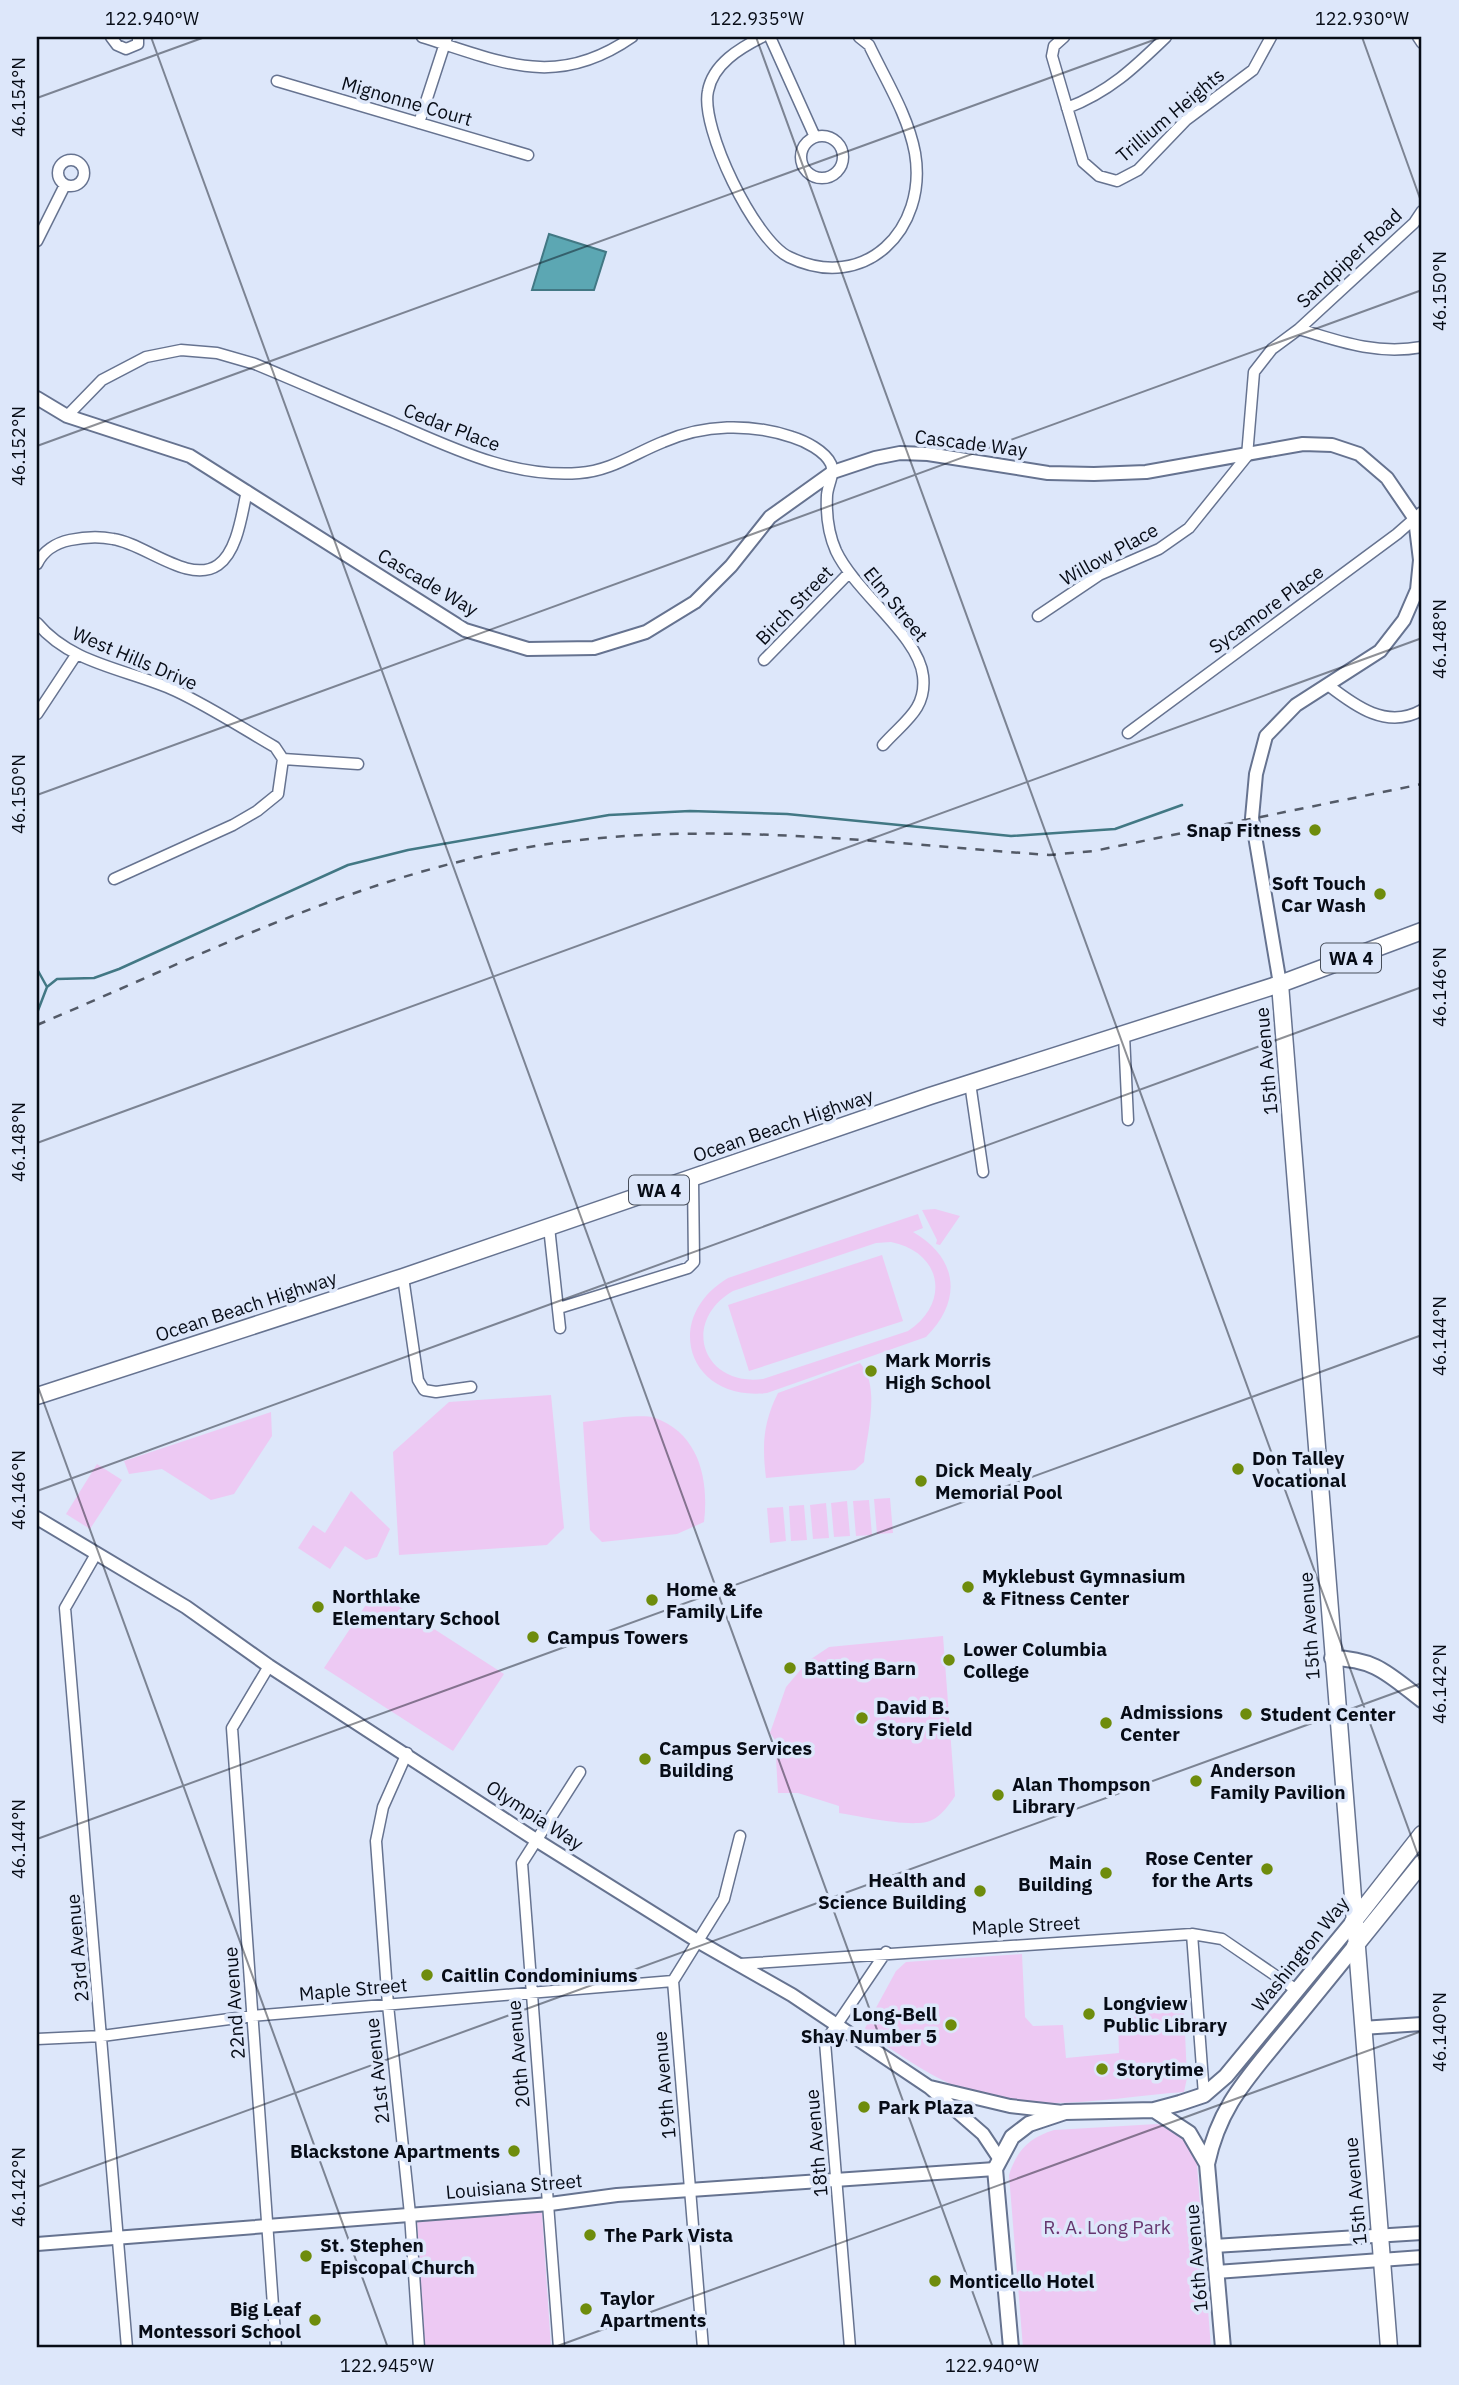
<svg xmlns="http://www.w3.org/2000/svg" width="1459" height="2385" font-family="'IBM Plex Sans',sans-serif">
<rect width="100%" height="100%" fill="#dde7fa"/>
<path fill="#edc9f3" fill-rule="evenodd" d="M935,1209L960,1216L940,1245L936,1244L937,1240L922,1210Z
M918,1214L923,1228L913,1232C958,1258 963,1300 926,1337L767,1393C688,1402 661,1318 728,1278ZM891,1242C942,1252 951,1303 908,1331L763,1379C703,1387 680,1322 733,1291L876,1243Z
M882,1255L903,1321L749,1371L728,1305Z
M860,1363C881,1386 867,1433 864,1462L855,1470L766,1478C762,1445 763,1423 778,1393Z
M551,1395L564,1528L547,1545L399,1555L393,1452L449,1402Z
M271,1412L272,1436L234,1494L211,1500L162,1469L129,1474L124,1461Z
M623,1417C632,1417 646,1415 655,1418C700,1434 709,1481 704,1522L677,1534L602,1542L590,1530L583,1422Z
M97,1464L122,1480L90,1529L66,1514Z
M351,1491L390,1529L377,1557L366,1560L345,1546L330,1569L298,1548L313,1525L325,1533Z
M890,1498L893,1533L877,1534L874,1499Z
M869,1500L872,1535L856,1536L853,1501Z
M847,1501L850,1536L834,1537L831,1503Z
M826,1503L829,1538L813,1539L810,1505Z
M804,1505L807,1540L791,1541L789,1506Z
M783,1507L786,1541L770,1543L767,1508Z
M375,1591L504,1674L453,1751L324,1668Z
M943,1636L955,1796C950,1804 941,1816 932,1820C915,1829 859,1816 839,1813V1806L798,1793H778L775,1740L770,1733L786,1687L808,1661L829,1647Z
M1022,1954L1025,2017L1033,2026L1063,2025L1066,2058L1119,2053L1118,2022L1129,2021V2015L1184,2010L1187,2078L1184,2092C1116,2097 1037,2114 971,2092C934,2080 901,2055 868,2034L865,2028L896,1971L906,1962Z
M1157,2124L1181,2132L1196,2152L1211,2348H1023L1009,2175C1017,2150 1029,2138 1054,2130Z
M542,2212L551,2348H425L417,2220Z"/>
<path fill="#5ca7b3" stroke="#427884" stroke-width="2" d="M549,234L606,252L594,290H532Z"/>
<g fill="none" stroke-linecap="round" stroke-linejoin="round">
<path stroke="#427884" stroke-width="2.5" d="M37,969L47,987
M37,1013L47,987L57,979L94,978L119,969L348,865L408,850L609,815L690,811L787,814L1011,836L1115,829L1182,805"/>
<g stroke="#667390" stroke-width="13">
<path id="minor" d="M111,37L117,45L126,49L138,44V37
M422,37C502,62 556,90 632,37
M762,37C740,48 713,64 708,91C700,128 755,241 789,257C865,294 928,229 915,153C908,115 885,79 869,45L859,37
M770,37L815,137
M1064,37L1054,46L1052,56L1083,162L1099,176L1117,181L1138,170L1186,120L1253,70L1271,37
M1418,37L1422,43
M277,81L528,155
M1067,108C1109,92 1134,68 1166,37
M419,123L447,37
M801 157a21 21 0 1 1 42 0a21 21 0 1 1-42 0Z
M58 173a13 13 0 1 1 26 0a13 13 0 1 1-26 0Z
M37,241L65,185
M1299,329L1414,223L1422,211
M67,416L102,380L146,357L181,350L217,353L255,364C301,383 346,403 392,422C452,448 512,478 579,473C611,471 635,453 663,442C704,424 750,423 792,437C805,441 825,451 831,464C835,474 828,484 827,495C826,514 828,533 836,551C856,593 919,636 923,676C927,710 903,722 883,745
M37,564C43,551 56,543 70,540C84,537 99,536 113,539C144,543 189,585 218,565C238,551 242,512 247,491
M1038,616L1099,575L1159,549L1189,528L1247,456L1254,372L1272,349L1299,329C1341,342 1377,355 1422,347
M37,623C72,665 128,669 176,691C210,707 242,728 275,747L283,759L278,794L257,811L233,825L114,879
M764,660L848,574
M1328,685C1355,706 1387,730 1422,710
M37,714L76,655
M1128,733L1397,534L1422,512
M283,759L358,764
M1124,1035L1128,1120
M970,1083L983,1172
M549,1227L560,1328
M403,1277L418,1380L424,1390L436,1392L471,1387
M559,1308L688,1268L694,1262L693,1179
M96,1554L65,1608L127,2348
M269,1666L232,1728L276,2348
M407,1753L383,1807L376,1841L388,2005L410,2214L419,2348
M1192,1934L1204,2095
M740,1964L1192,1934L1222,1939L1298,1991
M37,2039L102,2036L252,2016L673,1981
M559,2348L522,1863L580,1772
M703,2348L673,1981L724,1899L740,1836
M850,2348L825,2042L886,1952"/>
</g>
<g stroke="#667390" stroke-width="16">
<path id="tertiary" d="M37,398L67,416L190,456L465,630L528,649L594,648L646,632L695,602L731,566L770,517L833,472L875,458L900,453L928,454L1048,473L1094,474L1146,472L1303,444L1332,445L1359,454L1387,478L1415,519L1420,560L1417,590L1404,620L1380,651L1296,705L1266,736L1256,774L1252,818L1280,984
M37,1518L186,1607L269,1666L536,1840L699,1942L792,1995L929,2087L983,2134L999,2158
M1362,2028L1422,2024
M930,2087L1010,2106L1063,2112
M37,2244L550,2204L617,2195L995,2169
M1214,2246L1422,2233
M1216,2272L1422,2257"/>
</g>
<g stroke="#667390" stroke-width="18">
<path id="secondary" d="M1332,1658C1376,1659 1388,1674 1422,1700
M1154,2110L1189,2133L1207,2164
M1011,2348L995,2169L1012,2137L1029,2124L1065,2112L1154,2110L1180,2103L1204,2095L1226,2076L1353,1922
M1223,2348L1207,2164C1219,2108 1245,2081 1279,2039C1305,2008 1330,1977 1355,1946"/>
</g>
<g stroke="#667390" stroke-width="19">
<path id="primary" d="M1280,984L1389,2348
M37,1396L403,1277L930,1096L1280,984L1422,931
M1353,1922L1422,1834
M1355,1946L1422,1863"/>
</g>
<use href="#minor" stroke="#fff" stroke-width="10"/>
<use href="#tertiary" stroke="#fff" stroke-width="12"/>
<use href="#secondary" stroke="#fff" stroke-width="14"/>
<use href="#primary" stroke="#fff" stroke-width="16"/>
<path stroke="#535a67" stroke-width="2.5" stroke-dasharray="9 9" stroke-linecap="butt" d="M37,1025C212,951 388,860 580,840C735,823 894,844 1049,855L1094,851L1422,784"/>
</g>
<path fill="none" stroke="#070c16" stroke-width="2" stroke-opacity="0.45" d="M151,37L993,2348M756,37L1422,1866M1362,37L1422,204M37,98L205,37M37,446L1162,37M37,795L1422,290M37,1143L1422,638M37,1384L388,2348M37,1491L1422,987M37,1839L1422,1335M37,2187L1422,1683M552,2348L1422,2031"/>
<g fill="#6e8c0c" stroke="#dde7fa" stroke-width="2.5">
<circle cx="1315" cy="830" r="7"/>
<circle cx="1380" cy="894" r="7"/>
<circle cx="871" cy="1371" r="7"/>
<circle cx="1238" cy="1469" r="7"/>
<circle cx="921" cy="1481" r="7"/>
<circle cx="968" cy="1587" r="7"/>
<circle cx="652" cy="1600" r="7"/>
<circle cx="318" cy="1607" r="7"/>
<circle cx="533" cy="1637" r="7"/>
<circle cx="949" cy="1660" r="7"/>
<circle cx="790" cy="1668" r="7"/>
<circle cx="1246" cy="1714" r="7"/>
<circle cx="862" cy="1718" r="7"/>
<circle cx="1106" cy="1723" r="7"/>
<circle cx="645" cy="1759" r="7"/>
<circle cx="1196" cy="1781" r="7"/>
<circle cx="998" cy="1795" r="7"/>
<circle cx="1267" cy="1869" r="7"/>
<circle cx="1106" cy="1873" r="7"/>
<circle cx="980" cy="1891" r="7"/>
<circle cx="427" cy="1975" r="7"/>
<circle cx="1089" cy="2014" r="7"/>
<circle cx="951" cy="2025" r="7"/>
<circle cx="1102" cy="2069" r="7"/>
<circle cx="864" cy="2107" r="7"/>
<circle cx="514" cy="2151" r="7"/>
<circle cx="590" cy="2235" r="7"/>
<circle cx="306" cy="2256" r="7"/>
<circle cx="935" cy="2281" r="7"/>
<circle cx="586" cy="2309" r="7"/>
<circle cx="315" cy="2320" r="7"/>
</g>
<g text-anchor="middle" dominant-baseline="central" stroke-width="7" stroke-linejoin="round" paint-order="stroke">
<g fill="#dde7fa" stroke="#474e5a" stroke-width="2">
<rect x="1321" y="943.5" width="60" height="29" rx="5"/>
<rect x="629" y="1175.5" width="60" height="29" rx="5"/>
</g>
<g font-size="18" font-weight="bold" fill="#070c16">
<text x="1351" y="958">WA 4</text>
<text x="659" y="1190">WA 4</text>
</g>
<g font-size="19" fill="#070c16" stroke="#dde7fa">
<text transform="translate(407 101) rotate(16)">Mignonne Court</text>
<text transform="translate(1170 115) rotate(-40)">Trillium Heights</text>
<text transform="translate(1349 258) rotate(-43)">Sandpiper Road</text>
<text transform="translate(452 427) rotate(21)">Cedar Place</text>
<text transform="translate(971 443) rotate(7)">Cascade Way</text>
<text transform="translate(1109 554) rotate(-29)">Willow Place</text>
<text transform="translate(428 582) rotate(31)">Cascade Way</text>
<text transform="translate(896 604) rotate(51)">Elm Street</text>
<text transform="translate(794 605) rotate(-46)">Birch Street</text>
<text transform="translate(1266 609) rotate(-36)">Sycamore Place</text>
<text transform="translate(135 658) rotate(23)">West Hills Drive</text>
<text transform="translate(1266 1061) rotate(-95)">15th Avenue</text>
<text transform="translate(783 1125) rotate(-19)">Ocean Beach Highway</text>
<text transform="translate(246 1306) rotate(-18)">Ocean Beach Highway</text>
<text transform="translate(1309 1626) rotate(-94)">15th Avenue</text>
<text transform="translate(535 1815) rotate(33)">Olympia Way</text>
<text transform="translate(1026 1925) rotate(-3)">Maple Street</text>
<text transform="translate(77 1948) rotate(-95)">23rd Avenue</text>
<text transform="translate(1300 1954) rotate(-51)">Washington Way</text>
<text transform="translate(353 1989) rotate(-5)">Maple Street</text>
<text transform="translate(234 2003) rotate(-94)">22nd Avenue</text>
<text transform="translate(518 2054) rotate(-95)">20th Avenue</text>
<text transform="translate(377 2071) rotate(-96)">21st Avenue</text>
<text transform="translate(664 2085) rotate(-95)">19th Avenue</text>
<text transform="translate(816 2143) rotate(-95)">18th Avenue</text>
<text transform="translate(514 2186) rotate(-5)">Louisiana Street</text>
<text transform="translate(1355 2191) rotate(-95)">15th Avenue</text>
<text transform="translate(1196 2258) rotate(-95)">16th Avenue</text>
</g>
<g font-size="19" font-weight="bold" fill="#070c16" stroke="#dde7fa" text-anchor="start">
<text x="1301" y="830" text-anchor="end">Snap Fitness</text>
<text x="1366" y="883" text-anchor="end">Soft Touch<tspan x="1366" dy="22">Car Wash</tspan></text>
<text x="885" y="1360">Mark Morris<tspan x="885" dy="22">High School</tspan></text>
<text x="1252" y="1458">Don Talley<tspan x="1252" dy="22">Vocational</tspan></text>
<text x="935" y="1470">Dick Mealy<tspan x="935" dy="22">Memorial Pool</tspan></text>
<text x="982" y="1576">Myklebust Gymnasium<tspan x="982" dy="22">&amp; Fitness Center</tspan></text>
<text x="666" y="1589">Home &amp;<tspan x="666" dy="22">Family Life</tspan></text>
<text x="332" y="1596">Northlake<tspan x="332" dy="22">Elementary School</tspan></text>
<text x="547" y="1637">Campus Towers</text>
<text x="963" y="1649">Lower Columbia<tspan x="963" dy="22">College</tspan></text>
<text x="804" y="1668">Batting Barn</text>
<text x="876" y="1707">David B.<tspan x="876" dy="22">Story Field</tspan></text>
<text x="1120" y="1712">Admissions<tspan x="1120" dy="22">Center</tspan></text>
<text x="1260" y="1714">Student Center</text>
<text x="659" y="1748">Campus Services<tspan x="659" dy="22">Building</tspan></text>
<text x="1210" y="1770">Anderson<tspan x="1210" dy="22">Family Pavilion</tspan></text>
<text x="1012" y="1784">Alan Thompson<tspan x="1012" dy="22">Library</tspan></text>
<text x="1253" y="1858" text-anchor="end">Rose Center<tspan x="1253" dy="22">for the Arts</tspan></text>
<text x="1092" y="1862" text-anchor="end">Main<tspan x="1092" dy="22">Building</tspan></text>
<text x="966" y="1880" text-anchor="end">Health and<tspan x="966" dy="22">Science Building</tspan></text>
<text x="441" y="1975">Caitlin Condominiums</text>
<text x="1103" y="2003">Longview<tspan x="1103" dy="22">Public Library</tspan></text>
<text x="937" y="2014" text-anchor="end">Long-Bell<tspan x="937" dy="22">Shay Number 5</tspan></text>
<text x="1116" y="2069">Storytime</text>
<text x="878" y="2107">Park Plaza</text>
<text x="500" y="2151" text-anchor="end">Blackstone Apartments</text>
<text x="604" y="2235">The Park Vista</text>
<text x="320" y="2245">St. Stephen<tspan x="320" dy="22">Episcopal Church</tspan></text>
<text x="949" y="2281">Monticello Hotel</text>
<text x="600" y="2298">Taylor<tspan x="600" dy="22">Apartments</tspan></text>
<text x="301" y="2309" text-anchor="end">Big Leaf<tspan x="301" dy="22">Montessori School</tspan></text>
</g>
<g font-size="19" fill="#66366f" stroke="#dde7fa">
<text x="1107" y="2227">R. A. Long Park</text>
</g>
</g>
<rect width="1459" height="2385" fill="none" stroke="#dde7fa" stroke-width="77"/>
<rect x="38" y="38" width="1382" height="2308" fill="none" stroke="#070c16" stroke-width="2.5"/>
<g font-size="18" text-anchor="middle" fill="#070c16">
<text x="152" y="25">122.940°W</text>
<text x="757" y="25">122.935°W</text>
<text x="1362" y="25">122.930°W</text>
<text transform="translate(19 97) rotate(-90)" y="6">46.154°N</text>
<text transform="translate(1440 291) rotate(-90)" y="6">46.150°N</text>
<text transform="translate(19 446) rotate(-90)" y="6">46.152°N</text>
<text transform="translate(1440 639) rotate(-90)" y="6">46.148°N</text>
<text transform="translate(19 794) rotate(-90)" y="6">46.150°N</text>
<text transform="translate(1440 987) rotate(-90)" y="6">46.146°N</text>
<text transform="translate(19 1142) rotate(-90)" y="6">46.148°N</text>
<text transform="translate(1440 1336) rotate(-90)" y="6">46.144°N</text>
<text transform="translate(19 1490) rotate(-90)" y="6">46.146°N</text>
<text transform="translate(1440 1684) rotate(-90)" y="6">46.142°N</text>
<text transform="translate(19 1839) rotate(-90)" y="6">46.144°N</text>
<text transform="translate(1440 2032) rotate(-90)" y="6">46.140°N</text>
<text transform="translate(19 2187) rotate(-90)" y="6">46.142°N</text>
<text x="387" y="2372">122.945°W</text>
<text x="992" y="2372">122.940°W</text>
</g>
</svg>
